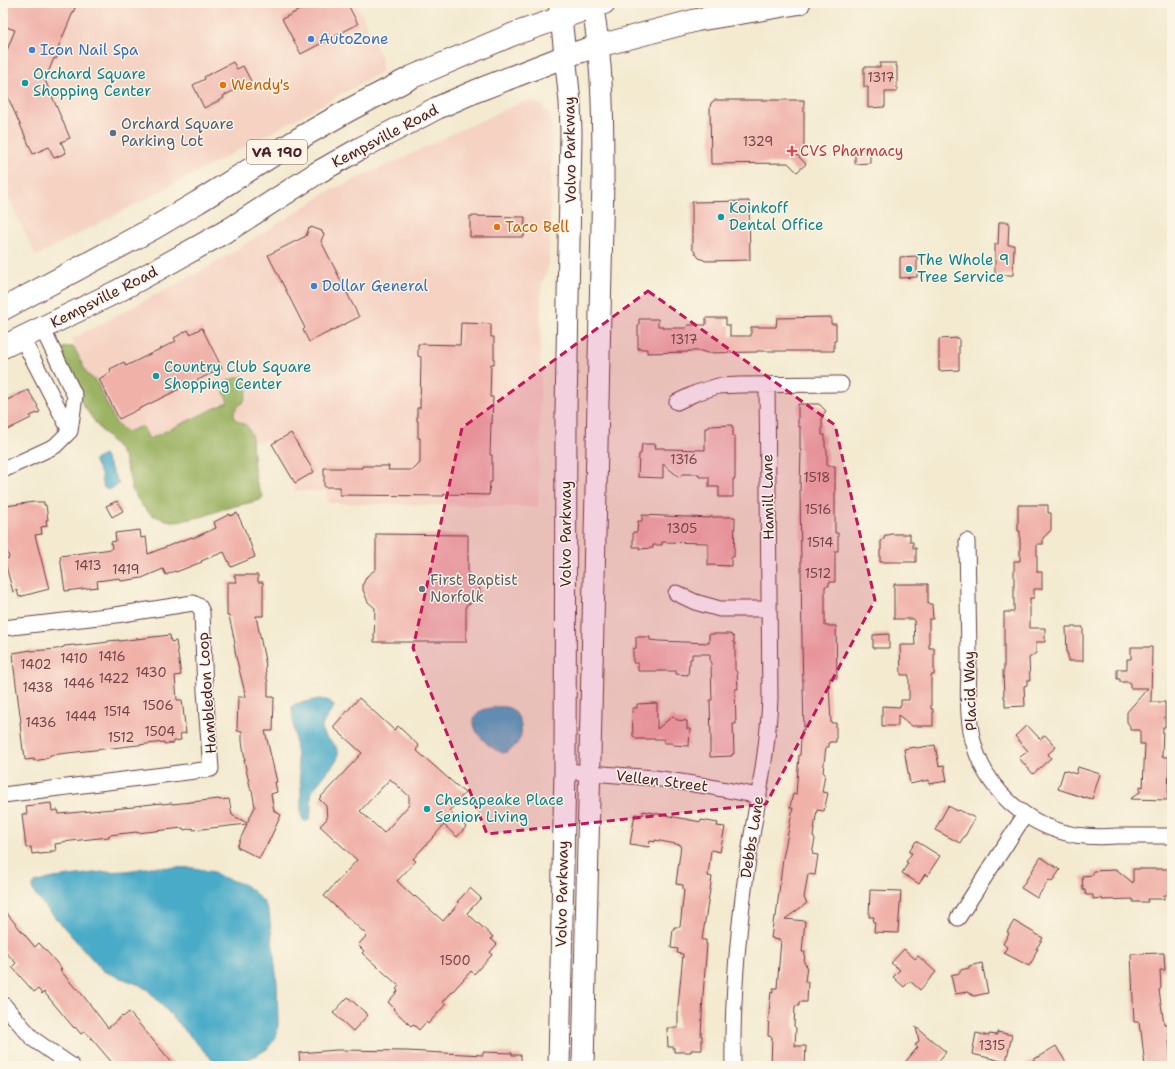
<svg xmlns="http://www.w3.org/2000/svg" width="1175" height="1069" font-family="'Shantell Sans',sans-serif">
<rect width="100%" height="100%" fill="#fcf5e5"/>
<filter id="ink" filterUnits="userSpaceOnUse"><feTurbulence type="fractalNoise" baseFrequency=".025" numOctaves="2"/><feDisplacementMap in="SourceGraphic" scale="8" xChannelSelector="R" yChannelSelector="G"/><feConvolveMatrix kernelMatrix="1 2 1 2 8 2 1 2 1" color-interpolation-filters="sRGB"/></filter>
<filter id="wash" filterUnits="userSpaceOnUse"><feTurbulence type="fractalNoise" baseFrequency=".012" numOctaves="4" result="noise"/><feDisplacementMap in="SourceGraphic" scale="16" xChannelSelector="R" yChannelSelector="G"/><feGaussianBlur stdDeviation="0.9" result="paint"/><feColorMatrix in="noise" values="0 0 0 0 0 0 0 0 0 0 0 0 0 0 0 0 0 1.4 0 .05"/><feComposite in="paint" operator="in"/></filter>
<g filter="url(#wash)">
<rect width="100%" height="100%" fill="#f3ead0"/>
<path fill="#f5d2c2" d="M3,3H356L382,59L381,72L215,163L36,256L3,186Z
M524,101L534,102L541,105L549,113L551,120L552,146L549,262L541,290L540,444L538,507L328,503L326,491H296L266,439L261,442L253,441L251,433L248,426L238,421L236,418L235,413L236,409L247,399L248,391L249,387L247,378L243,375H238L227,379L221,389L227,401L149,438L143,426H139L127,432L118,425L97,381L87,373L72,339L214,264L331,190L399,160L456,132Z"/>
<path fill="#9bb364" stroke="#726948" d="M65,347H74L87,374L96,381L117,425L127,432L139,427H143L149,439L228,402L222,388L228,380L243,376L246,379L248,388C246,391 247,396 245,399C242,405 235,407 234,414C234,422 242,422 247,426C248,427 250,432 251,434C253,441 252,448 253,455C254,470 255,484 263,497L260,500L223,509L204,516L176,522L163,519L152,515L144,508L137,498L132,489L129,474L124,458L118,448L100,429L83,405L59,351Z"/>
<path fill="#49abc8" stroke="#4a657a" d="M104,455L119,484L109,490L106,488H104L101,481L102,480V476L94,460Z
M319,699C325,700 331,700 334,706C332,712 321,723 322,728C322,742 343,741 337,760L312,791C309,801 313,811 309,820L306,822L303,820L301,814V786L296,750L292,707L295,704Z
M495,707C500,707 507,706 511,709C515,711 517,715 519,719C525,734 519,747 504,753C500,751 496,751 493,748C483,742 466,724 478,713C482,709 490,708 495,707Z
M152,867L194,868L214,872L222,877L245,885L255,893L263,901L269,913L277,983L278,1025L276,1037L267,1049L255,1056L233,1065L221,1066L213,1061L148,990L140,985L103,971L35,895L32,888L35,883L54,878L102,872L126,871Z"/>
<g id="blocks">
<path fill="#f0b1a9" fill-rule="evenodd" d="M3,3H77L58,48L60,49L56,59L54,58L45,80L70,138L61,142L66,153L54,158L49,147L33,154L3,86V60L15,30L3,26Z
M313,3H347L358,24L301,54L282,19Z
M233,62L237,69L243,66L251,81L249,82V83L223,96L224,98L204,108L193,85L205,79L204,77Z
M880,63H896V66H897V92H885V107L868,108V87H864V67H880Z
M715,100H804V147L797,155L806,164L797,172L788,163L711,164L710,107L711,103Z
M855,148H870V163L855,164Z
M749,201L750,260L706,261L699,258L692,248V202Z
M470,216L525,217L524,237H470Z
M999,222H1009L1008,245H1014L1013,275H995V244H998Z
M311,227L322,231V233L324,234L321,241L359,317L309,342L303,330L305,328L268,255L306,236L309,228L310,229Z
M917,256V277L900,278V257Z
M831,317V324H836V341H834V351H757V352L707,353L701,351H688V352L647,353V349H638V326H639V319H658V326H663V328H686L688,325H706V318H726V325H730V336H751V327H776L777,318Z
M461,323L491,324V337H494V364H491L490,397H493L492,424L491,423L490,455H492V482H490L489,495L444,494V496L340,495V487H324V468H362V466H389L388,470H413L420,463V438H418V421H417V408H420L421,357L418,356V344L460,345Z
M202,328L222,368L119,419L99,379L111,372L110,369L124,362L126,366L176,341L174,338L188,330L190,334Z
M959,338V370L939,371V339Z
M28,390L38,406L37,407L40,412L30,416L31,418L7,430V429L3,431V402Z
M798,404H819L826,411L822,416V435H825V447L827,450V466H835V533H838V551H835V582H829V586H825V626H836L837,678H830V682L829,683L831,723H836V742H829V747H826L823,772L825,774L822,792L828,793L824,811L817,810L813,836L815,839L812,854L818,855L815,875L808,874L804,898L807,903L785,919L805,921L802,952H805L804,963L807,966L805,982H808L807,1002H799V1006H795L794,1026L796,1028L795,1046H806L805,1065L771,1066L772,1037L768,1036L769,1012L771,992L773,993V988H777L781,940L773,939V938H771L774,917H776L783,858L793,808H790L791,802L793,794L796,795L799,755H800L801,735H802V730H804L802,644L800,487L801,450H800V426H798Z
M732,425V427H733V436H735V479H733V497H719V487H709V477H699V474H683L679,477L663,464V478L638,477L639,454H641L642,444H656L655,448H664V449L705,450V428H709V426Z
M291,433L314,472L295,483L272,444Z
M117,501L123,511L112,517L106,506Z
M34,502H44V505H46L48,520H46L47,526L41,527L42,534L35,535L49,589L19,597L17,590L13,592L4,559L9,558L3,536V507H6V506Z
M1018,505H1048V513H1051V530L1043,538V544H1037V572H1042V589H1034V598H1030V628H1045V642H1036V653L1029,658L1030,681H1027V685L1024,686L1025,706L1005,707V698H1004L1003,670H1004V612H1014V561H1020V531H1018Z
M237,513L248,537L255,557L231,567L224,552L201,561L202,562L176,572L175,571L166,575L163,569L142,578L121,581L120,578L97,581L98,587L65,591L60,556L112,549L111,542L116,541L115,533L140,530L141,538L146,537L148,554L181,541L192,537L193,538L216,528L214,522L230,514V516Z
M642,515L710,518V517H735L734,557H731V566L708,565V543L662,542V545H653V548L639,549L640,547H633V532H637L638,521H642Z
M376,534L468,535V574L476,580L479,584L480,594L477,600L466,605V642H374L375,608L368,602L363,590V584L367,576L376,569Z
M890,534H910V542H913V548H916V562H880V550H881V541L884,539L885,535H889Z
M234,575H258V582H263V616H256L266,666H265L268,684V697H274L273,731H265L277,782H275L277,792L271,794L274,811L281,815L270,839L259,858L237,847L247,824L193,830V828L184,830L183,828L137,833V832L109,835V837L62,842V843L55,844L56,851H50L51,853L39,854V853L32,854L31,847L26,848L22,814H27L26,806L51,803L52,811L58,810L59,814L134,807V806L162,803V804L172,803V804L219,799V800L229,799L232,815L247,823L255,807L252,790L251,791L244,760H245L242,741V731H237L238,697H246L236,657L234,644L235,643L229,616H227V582H237Z
M894,584H928V604H932L933,619H929V648H934V675H931V709H933V726H912L898,715V726H882V706L900,707V705H901V700H909V675H901L900,645H915L914,619H894Z
M1066,627H1083V661H1068V654H1067Z
M709,634H730L734,637V643H735V670L737,672L738,689H735L736,724H733L734,754H732V756L710,757V741H711L710,700H712L711,662H710V654H692V659H690V664H689L688,675L676,674V671H638V663H633V649L636,648V637H650V640L658,641L709,643Z
M889,634V648H873V635Z
M170,635L171,642L176,641L181,675L175,676L177,700H182L186,733L180,734L181,740L174,741V743L164,744V742L156,743L50,755V757L45,758V759L34,761V759L25,760L24,750H23L21,734L20,722H21L13,661H14L13,653L31,650V651L57,649L64,647V646L75,645V646L101,643L108,642V641L119,640V641Z
M1131,647H1152L1151,702H1165V727H1163L1162,757H1169L1168,800L1130,799L1140,792V786L1143,787L1145,744H1140V730H1130V726L1127,722V712L1148,688H1130V682H1120V679H1117V669H1127V659H1131Z
M359,698L394,730L398,726L419,746L416,750L465,793L449,811L466,827L457,837L444,825L413,859L416,861L397,881L414,897L415,896L443,921L459,903L457,902L470,888L481,898L467,913L493,937L491,939L497,944L490,952L492,955L474,974L471,971L443,1002L446,1004L428,1024L426,1022L419,1030L413,1024L411,1026L393,1009L394,1008L388,1002L398,991L396,989L399,986L362,953L364,951L358,945L367,935L324,896L357,860L320,826L327,819L326,806L319,799L362,753L333,727ZM390,779L409,796V805L384,833L360,811Z
M657,703V729L673,716L677,720L687,721V729H690L689,746L673,745L672,743H664V739H636V738L633,736L632,708H637V704Z
M1027,725L1040,739L1045,735L1056,747L1048,754L1051,758L1033,774L1019,758L1028,751L1015,736Z
M935,745L939,766L944,765L947,781L929,784V780L910,784L904,749L914,747L917,748Z
M1078,767L1100,774L1092,799L1085,797V798L1058,789L1064,770L1076,774Z
M948,806L958,811L959,810L975,818L965,836H964L960,843L935,830Z
M643,811L701,822V820L718,823L717,826L725,827L720,852L711,850L708,876L712,877L702,940H706V944H707L703,995L701,1036H702V1050H691V1052H674V1047H668L667,1028H678V1006L683,954L677,953L678,949L671,948L673,929H674V927H680L684,890L683,889V885L676,884L681,845L655,840V842L650,841L649,847L630,844L635,814L643,815Z
M916,841L940,856L927,876L925,874L919,884L902,873L908,863L906,862L912,853L909,852Z
M1041,857L1060,870L1052,882L1049,880L1037,898L1021,888Z
M1116,869L1133,883V869H1172V892H1169V895H1164V899H1147L1148,902H1133V899L1102,900V898L1093,899V895H1086L1085,890H1083L1082,876L1093,875V871L1114,870Z
M870,890L901,891L898,933L874,932L875,922H873L874,917H869Z
M3,909L35,947L39,943L49,954L62,969L60,970L76,989L77,988L85,998L108,1028L122,1016L123,1017L129,1012L175,1066H115L85,1031L81,1034L75,1027L74,1028L44,992L42,994L38,989L34,992L12,967L16,963L3,949Z
M1014,921L1043,938L1036,949H1038L1034,955L1035,956L1029,966L1004,953L1007,947L1003,944L1009,933L1007,932Z
M904,949L915,959L918,956L936,972L920,990L910,981L904,987L893,977L900,970L891,963Z
M1164,953L1165,970H1160L1161,988L1159,990L1164,1024H1168L1171,1066H1145L1141,1031H1140L1139,1022H1134L1131,954Z
M982,963L988,993L974,996L967,992L955,994L951,975L960,973V970L969,968V966Z
M348,997L368,1015L353,1031L333,1013Z
M916,1027L946,1052L937,1063L935,1061L931,1066H902L918,1047L915,1045L919,1041Z
M997,1032L1012,1035L1006,1062L972,1054L976,1033L989,1036V1034L997,1035Z
M1056,1046L1068,1066H1023Z
M337,1050L406,1051L483,1055V1052L512,1053V1055H521V1066H300L299,1053Z"/>
</g>
</g>
<g filter="url(#ink)">
<use href="#blocks" fill-opacity="0" stroke="#633d44" stroke-width="1"/>
<g fill="none" stroke-linecap="round" stroke-linejoin="round">
<g stroke="#633d44" stroke-width="17">
<path id="street" d="M22,338L70,431
M677,402L696,393L718,386L740,385L841,384
M3,470L55,446L70,431L75,396L42,328
M967,541C968,578 968,616 969,653C969,682 966,713 973,741C985,789 1026,826 1075,835C1089,837 1103,837 1117,836C1136,836 1154,836 1172,836
M676,593L695,602L720,609H769
M3,628L116,615L193,603L199,606L202,612L205,691L211,769L3,795
M565,771L655,778L706,786L759,796
M958,918L1025,815
M3,1004L33,1039L72,1066
M733,1066C732,1001 738,931 747,867C755,810 768,755 770,698L767,385"/>
</g>
<g stroke="#633d44" stroke-width="23">
<path id="secondary" d="M559,1066L565,771L566,412L571,133L570,102L561,17L559,3
M583,1066L603,181C603,122 603,62 592,3"/>
</g>
<g stroke="#633d44" stroke-width="24">
<path id="primary" d="M3,309L154,228L198,202L305,135L349,110L412,77L514,34L604,3
M3,347L118,291L162,267L230,229L317,173L361,148L437,108L476,91L566,56L598,46L697,20L799,3"/>
</g>
<use href="#street" stroke="#fff" stroke-width="15"/>
<use href="#secondary" stroke="#fff" stroke-width="21"/>
<use href="#primary" stroke="#fff" stroke-width="22"/>
</g>
</g>
<path fill="#c2185b" fill-opacity="0.2" stroke="#c2185b" stroke-width="3" stroke-dasharray="8 5" stroke-linejoin="round" d="M648,291L835,425L875,600L766,804L487,834L413,648L462,428Z"/>
<g fill="#3f7fe0" stroke="#fcf5e5" stroke-width="1.5">
<circle cx="311" cy="39" r="4"/>
<circle cx="32" cy="50" r="4"/>
<circle cx="314" cy="286" r="4"/>
</g>
<g fill="#0f9aa8" stroke="#fcf5e5" stroke-width="1.5">
<circle cx="25" cy="83" r="4"/>
<circle cx="721" cy="217" r="4"/>
<circle cx="909" cy="269" r="4"/>
<circle cx="156" cy="376" r="4"/>
<circle cx="427" cy="809" r="4"/>
</g>
<g fill="#e8710a" stroke="#fcf5e5" stroke-width="1.5">
<circle cx="223" cy="85" r="4"/>
<circle cx="497" cy="227" r="4"/>
</g>
<circle fill="#5c6f8a" stroke="#fcf5e5" stroke-width="1.5" cx="113" cy="133" r="4"/>
<path fill="#e0444e" stroke="#fcf5e5" stroke-width="1.5" d="M790 145h4v4h4v4h-4v4h-4v-4h-4v-4h4z"/>
<circle fill="#6b7280" stroke="#fcf5e5" stroke-width="1.5" cx="422" cy="589" r="4"/>
<g text-anchor="middle" dominant-baseline="central" stroke-width="3" stroke-linejoin="round" paint-order="stroke">
<g font-size="13" fill="#74444a">
<text x="881" y="77">1317</text>
<text x="758" y="141">1329</text>
<text x="684" y="339">1317</text>
<text x="684" y="459">1316</text>
<text x="817" y="477">1518</text>
<text x="818" y="509">1516</text>
<text x="682" y="528">1305</text>
<text x="820" y="542">1514</text>
<text x="88" y="565">1413</text>
<text x="126" y="569">1419</text>
<text x="818" y="573">1512</text>
<text x="112" y="656">1416</text>
<text x="74" y="658">1410</text>
<text x="36" y="664">1402</text>
<text x="151" y="672">1430</text>
<text x="114" y="678">1422</text>
<text x="79" y="683">1446</text>
<text x="38" y="687">1438</text>
<text x="158" y="705">1506</text>
<text x="117" y="711">1514</text>
<text x="81" y="716">1444</text>
<text x="41" y="722">1436</text>
<text x="160" y="731">1504</text>
<text x="121" y="737">1512</text>
<text x="455" y="960">1500</text>
<text x="992" y="1045">1315</text>
</g>
<rect fill="#fcf5e5" stroke="#7f5f63" stroke-width="1" x="247" y="140" width="60" height="24" rx="3"/>
<g font-size="14" font-weight="bold" fill="#4a1f2b">
<text x="277" y="152">VA 190</text>
</g>
<g font-size="15" fill="#366cbe" stroke="#fcf5e5" text-anchor="start">
<text x="319" y="39">AutoZone</text>
<text x="40" y="50">Icon Nail Spa</text>
<text x="322" y="286">Dollar General</text>
</g>
<g font-size="15" fill="#0d838f" stroke="#fcf5e5" text-anchor="start">
<text x="33" y="74">Orchard Square<tspan x="33" dy="17">Shopping Center</tspan></text>
<text x="729" y="208">Koinkoff<tspan x="729" dy="17">Dental Office</tspan></text>
<text x="917" y="260">The Whole 9<tspan x="917" dy="17">Tree Service</tspan></text>
<text x="164" y="367">Country Club Square<tspan x="164" dy="17">Shopping Center</tspan></text>
<text x="435" y="800">Chesapeake Place<tspan x="435" dy="17">Senior Living</tspan></text>
</g>
<g font-size="15" fill="#c56008" stroke="#fcf5e5" text-anchor="start">
<text x="231" y="85">Wendy's</text>
<text x="505" y="227">Taco Bell</text>
</g>
<g font-size="15" fill="#4e5e75" stroke="#fcf5e5" text-anchor="start">
<text x="121" y="124">Orchard Square<tspan x="121" dy="17">Parking Lot</tspan></text>
</g>
<g font-size="15" fill="#4a1f2b" stroke="#fcf5e5">
<text transform="translate(385 136) rotate(-28)">Kempsville Road</text>
<text transform="translate(570 150) rotate(-91)">Volvo Parkway</text>
<text transform="translate(104 297) rotate(-27)">Kempsville Road</text>
<text transform="translate(768 497) rotate(-91)">Hamill Lane</text>
<text transform="translate(566 534) rotate(-90)">Volvo Parkway</text>
<text transform="translate(970 691) rotate(-92)">Placid Way</text>
<text transform="translate(207 693) rotate(-94)">Hambledon Loop</text>
<text transform="translate(662 781) rotate(7)">Vellen Street</text>
<text transform="translate(752 837) rotate(-81)">Debbs Lane</text>
<text transform="translate(562 894) rotate(-89)">Volvo Parkway</text>
</g>
<g font-size="15" fill="#be3a42" stroke="#fcf5e5" text-anchor="start">
<text x="800" y="151">CVS Pharmacy</text>
</g>
<g font-size="15" fill="#5b616d" stroke="#fcf5e5" text-anchor="start">
<text x="430" y="580">First Baptist<tspan x="430" dy="17">Norfolk</tspan></text>
</g>
</g>
<rect width="1175" height="1069" fill="none" stroke="#fcf5e5" stroke-width="16"/>
</svg>
